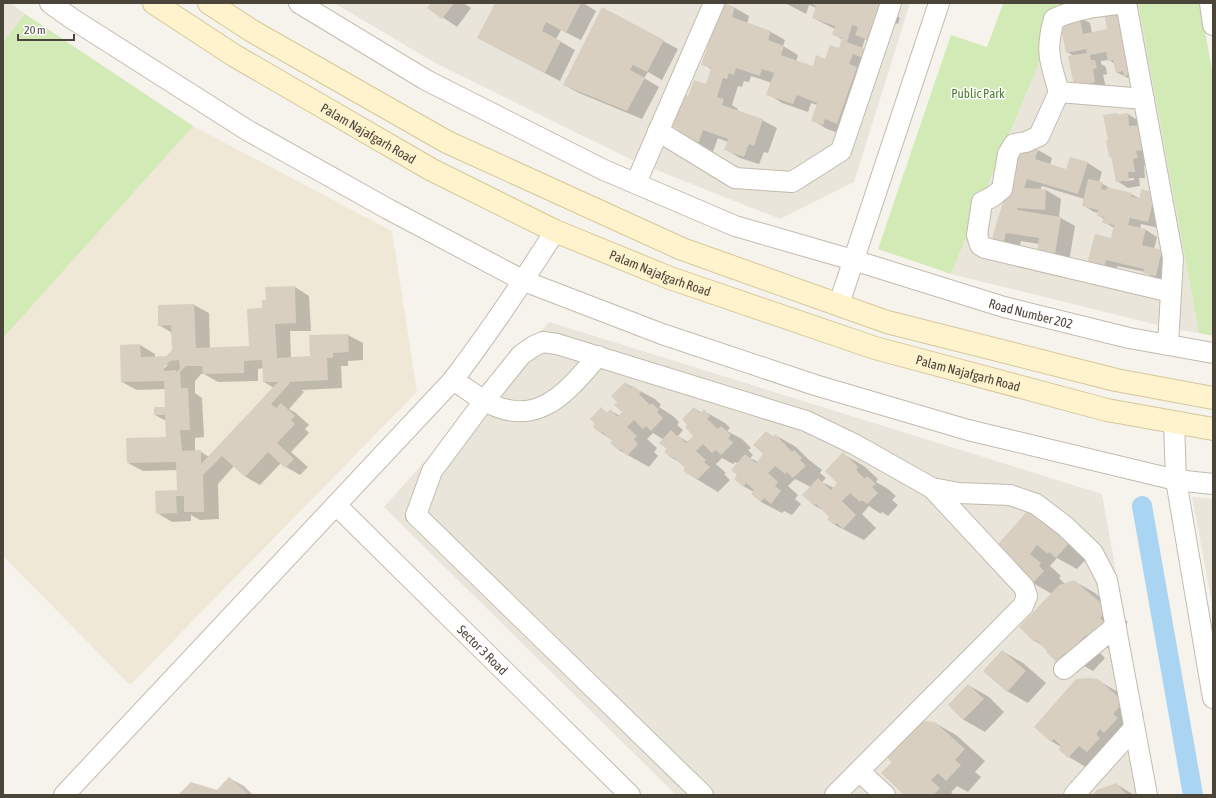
<svg xmlns="http://www.w3.org/2000/svg" width="1216" height="798" font-family="'Asap Condensed',sans-serif">
<rect width="100%" height="100%" fill="#f6f3ec"/>
<path fill="#eae5da" d="M3,3H11L25,14L3,42Z
M334,3H910L854,182L780,219L634,161L437,64Z
M1064,3H1138L1199,333L1170,328L951,274Z
M549,322L1102,494L1156,795H676L384,507Z
M1192,497L1213,499V609Z"/>
<path fill="#efe8d6" d="M25,14L193,126L392,231L417,392L130,685L3,556V42Z"/>
<path fill="#d2eab5" d="M1064,3L951,274L878,249L951,35L987,47L1003,4Z
M1138,3H1200L1213,76V336L1199,333Z
M25,14L193,126L3,338V42Z"/>
<path fill="#0003" fill-rule="evenodd" d="M432,3H463L471,8L457,27L429,8Z
M496,3H583L596,11L581,40L561,30L556,39L575,50L560,81L493,46Z
M785,3H901L896,15L900,18L898,24L895,23L871,43L865,39L862,48L865,50L838,133L827,129L812,120L817,105L811,103L808,112L782,103L768,94L772,83L751,76L749,82L744,81L742,87L738,86L732,105L738,109L737,111L762,120L777,128L768,153L764,152L759,164L740,158L725,149L728,142L718,138L711,157L700,153L689,97L706,86L712,70L703,64L723,4L735,8L749,16L747,24L771,32L785,40L783,46L798,55L796,62L813,68L839,49L843,40L833,34L835,29L813,18L817,8L809,5L806,14Z
M602,8L678,49L662,80L648,72L644,78L659,87L642,119L579,93L564,85Z
M1123,9L1130,78H1128L1116,72L1115,64L1109,60L1101,61V64L1106,67L1107,74L1103,75L1106,88L1087,97L1074,56L1067,52L1079,17L1090,23L1092,33L1109,30Z
M1117,114L1119,115L1128,114L1139,121L1148,165L1144,166L1145,178H1139L1140,186L1128,188L1117,181L1109,141ZM1134,178V180L1125,181V179Z
M1038,150L1052,158L1050,165L1067,170L1070,158L1088,163L1102,172L1099,182L1112,189L1131,194L1140,199L1155,194L1159,228L1141,224L1140,229L1146,230L1157,237L1154,249L1162,251L1173,257L1167,282L1156,279L1145,272L1117,266L1115,274L1099,270L1112,239L1114,228L1104,222V219L1098,215L1099,213L1094,212L1083,205L1084,199L1042,186L1040,190H1046L1061,199L1059,217L1075,226L1069,262L1053,260L1039,244L1021,241L1018,253L992,241Z
M295,287L309,296L311,331H290L291,358L311,357L310,336L348,335L363,343V360L348,361V366H341L342,388L302,390L304,392L289,409L296,413L309,425L305,429L309,433L291,452L308,467L300,475L286,467L281,463L260,485L246,477L234,466L218,484L219,519L200,520L191,515V521L172,522L157,513L178,491L177,470L143,471L128,463L167,438L166,421L155,415L166,408L165,389L137,390L122,382L140,345L155,354V358L166,357L173,350L172,333L159,325V306L194,305L209,313L210,348L250,347L263,309L267,301ZM165,365H168L161,371ZM263,368L264,382L274,388L209,457L200,451L195,452V438L204,437L202,398L195,393V381L201,374H204L218,382L258,381V369Z
M625,383L655,399L661,405L659,407L673,416L679,422L677,425L683,430L678,436L688,442L694,436V408L702,413L704,411L725,423L730,428L727,431L742,439L751,448L748,450L753,455L750,458L758,462L765,454L766,432L774,437L775,435L796,447L808,459L822,470L820,473L826,478L822,482L834,488L839,483L843,454L864,466L878,479L876,482L888,489L896,496L892,500L898,505L888,516L882,512L881,514L869,506L862,514L876,528L864,540L835,525L829,519L831,517L826,512L815,506L804,495L811,487L795,479L788,486L798,495L795,499L801,504L792,515L784,511L782,513L761,502L754,492L743,486L738,475V464L735,462L733,464L722,458L716,464L726,473L724,474L730,480L718,492L698,480L689,474L686,468L681,463L672,458L664,440L653,433L647,439L657,448L654,452L658,456L649,467L619,450L614,441L601,433V409L608,413L610,410L620,416L623,412L618,402Z
M1030,509L1089,556L1077,569L1057,558L1050,566L1061,576L1059,578L1065,584L1074,581L1095,593L1128,622L1120,631L1112,651L1106,647L1100,653L1105,658L1093,671L1084,666L1077,673L1057,661L1047,652L1049,650L1035,641L1021,627L1052,594L1033,583L1018,572Z
M1002,651L1023,663L1046,683L1028,703L1007,691Z
M1097,680L1118,692L1144,715L1089,769L1069,757L1061,747L1051,741Z
M968,685L989,697L1004,712L985,732L964,720L949,705Z
M935,723L956,735L985,761L975,772L981,777L968,792L957,786L951,792L954,795H906Z
M229,778L244,786L253,795H179L217,791Z
M1116,784L1134,795H1093Z"/>
<g fill="none" stroke-linecap="round" stroke-linejoin="round">
<path stroke="#a9d4f2" stroke-width="20" d="M1142,506L1193,795"/>
</g>
<path fill="#d8cfc1" fill-rule="evenodd" d="M431,3H454L442,19L427,8Z
M495,3H581L566,33L546,22L542,31L561,41L545,73L477,38Z
M723,3L735,7L732,17L771,31L768,40L784,46L781,55L813,66L816,55L825,59L830,45L839,48L842,38L832,35L835,26L812,18L816,6L810,3H883L871,41L855,35L858,27L852,25L847,42L866,49L863,58L853,54L849,64L857,67L837,124L825,119L823,125L811,121L817,103L797,95L793,104L766,95L774,73L762,69L760,76L736,68L734,75L729,73L727,79L723,78L717,97L724,99L722,105L763,119L754,146L749,144L744,157L724,150L728,139L703,130L696,150L676,135L678,129L671,126L682,93L688,96L694,80L706,84L711,68L701,65Z
M602,7L664,40L647,72L633,65L630,70L645,78L627,111L563,85Z
M1123,8L1135,74L1124,76L1123,71L1116,73L1113,60L1108,61L1106,52L1090,55L1091,60H1095L1097,68L1093,69L1095,82L1088,84L1090,88L1075,91L1068,56L1087,53L1086,49L1066,53L1059,20L1079,16L1083,34L1102,30L1107,29L1104,13Z
M1117,113V115L1128,113L1129,126L1140,125L1144,150L1136,151L1138,158L1133,159L1135,172H1128L1129,180L1116,182L1111,157H1109L1106,140H1108L1103,115Z
M1020,144L1038,149L1035,159L1066,169L1070,157L1088,162L1078,194L1027,179L1024,188L1046,189L1045,210L1018,208L1017,210L1061,217L1055,254L1037,252L1039,238L1006,233L1003,245L991,242Z
M1088,179L1103,182L1101,189L1106,190L1107,187L1132,193L1131,196L1139,199L1141,189L1155,193L1148,222L1130,218L1128,225L1146,229L1142,245L1162,250L1156,276L1143,273L1144,269L1106,260L1104,268L1087,264L1095,234L1111,238L1114,225L1102,223L1104,217L1097,216L1098,210L1082,206Z
M295,286L296,323L275,324L277,358L310,356L309,335L348,334L349,352L333,353V358H327L328,380L289,382L290,383L271,404L276,408L281,403L295,416L291,420L295,424L277,443L294,459L285,468L268,452L245,477L222,456L203,475L204,512H184V496H176L177,513L156,514L155,491L177,490L176,462L127,463L126,438L166,437L165,415H154V407H165L164,381L121,382L120,345L140,344L141,357L166,356L172,350L171,325L158,326V305L194,304L196,348L249,346L247,309L262,308V300H266L265,287ZM179,360L180,369L176,372V370L164,371V367L170,361ZM262,360L263,382H278L201,464V450L182,451L180,430H190L188,388H181L180,372L186,366H202L203,374L244,373V361Z
M625,382L631,388L634,386L641,392L639,394L650,405L652,403L659,410L657,412L663,418L651,431L646,426L643,429L634,420L627,427L637,436L634,439L638,444L627,456L621,449L619,451L610,443L612,441L602,432L601,434L593,427L595,424L590,419L601,407L607,413L610,409L618,417L622,412L614,405L617,402L611,396Z
M694,407L700,413L704,409L710,416L707,419L718,429L721,426L731,435L728,438L733,443L721,455L716,450L712,453L703,444L696,451L706,460L704,462L710,467L697,480L690,474L688,475L683,470L685,468L673,457L671,458L664,452L667,449L659,443L671,430L677,436L678,435L686,443L693,436L685,427L687,425L682,419Z
M766,431L773,437L775,434L792,452L794,450L802,458L800,460L806,466L793,478L787,472L785,474L775,466L768,473L778,482L775,486L781,491L771,504L764,498L761,502L751,494L754,490L746,483L743,487L734,479L737,475L731,470L745,454L756,463L763,454L753,445Z
M843,452L858,467L856,470L865,479L867,476L876,484L872,487L878,493L867,504L862,500L860,502L850,493L842,501L856,515L843,529L837,523L834,525L827,519L829,517L816,504L814,506L802,495L818,478L831,490L837,483L825,471Z
M1030,508L1069,543L1056,558L1049,552L1048,554L1037,545L1030,554L1041,563L1039,566L1044,571L1032,584L992,551Z
M1074,580L1108,609L1100,618L1106,624L1091,639L1086,635L1080,641L1085,645L1072,660L1065,653L1056,662L1046,652L1047,651L1036,640L1034,642L1019,627L1059,585Z
M1002,650L1026,671L1007,692L983,671Z
M1089,678L1098,679L1124,702L1113,714L1118,718L1104,733L1100,729L1096,734L1100,738L1087,752L1079,746L1068,758L1058,749L1061,746L1054,739L1051,742L1034,727L1076,679Z
M968,684L984,699L963,720L948,705Z
M924,721L935,722L965,749L955,760L961,765L946,781L938,773L931,780L940,788L933,795H904L881,773L892,762L885,756L912,724Z
M229,777L249,795H178L191,782L217,790Z
M1116,783L1127,795H1092L1097,790Z"/>
<g fill="none" stroke-linecap="round" stroke-linejoin="round">
<g stroke="#c2bbae" stroke-width="22">
<g id="street">
<path d="M50,3L71,18L247,130L388,209L524,281L662,334L815,385L968,430L1176,480L1213,484"/>
<path id="s1" d="M299,3L426,80L604,170L735,226L853,260L1004,307L1129,338L1213,353"/>
<path d="M1126,3C1101,6 1077,8 1054,19C1045,51 1050,62 1059,92L1039,136L1026,142L1014,144L1008,154L1002,189L992,197L982,202L977,235L980,245L985,248L1171,292"/>
<path d="M1126,3L1173,258L1168,345"/>
<path d="M1210,3L1213,25"/>
<path d="M1059,92L1144,99"/>
<path d="M658,131L735,178L792,182L841,151L891,3"/>
<path d="M636,183L714,3"/>
<path d="M839,304L939,3"/>
<path d="M453,380C463,386 473,394 483,400C536,431 566,393 598,356"/>
<path d="M1174,422L1176,480L1213,698"/>
<path id="s2" d="M336,505L630,795"/>
<path d="M1064,669L1116,626"/>
<path d="M859,771L885,795"/>
<path d="M64,795L453,380C490,331 523,282 555,231"/>
<path d="M703,795L416,515L432,471L484,401L521,355L534,346L543,342L557,344L806,421L854,444L932,488L959,493L1010,495L1036,504L1065,526L1093,553L1107,580L1147,795"/>
<path d="M835,795L1023,606L1027,596L1024,587L932,488"/>
<path d="M1074,795L1134,728"/>
</g>
</g>
<g stroke="#d6c79b" stroke-width="24">
<g id="secondary">
<path id="s3" d="M154,3L235,56L432,170L555,231L670,278L875,348L1107,410L1213,429"/>
<path d="M209,3L252,31L447,142L682,249L887,322L1116,380L1213,398"/>
</g>
</g>
<use href="#street" stroke="#fff" stroke-width="20"/>
<use href="#secondary" stroke="#fff3cd" stroke-width="22"/>
</g>
<g text-anchor="middle" dominant-baseline="central" stroke-width="3" stroke-linejoin="round" paint-order="stroke">
<g font-size="13" fill="#4a7f2a" stroke="#fff">
<text x="978" y="93">Public Park</text>
</g>
<g font-size="13" fill="#4b4439" stroke="#fff">
<text stroke="none"><textPath href="#s3" startOffset="251">Palam Najafgarh Road</textPath></text>
<text stroke="none"><textPath href="#s3" startOffset="575">Palam Najafgarh Road</textPath></text>
<text stroke="none"><textPath href="#s1" startOffset="799">Road Number 202</textPath></text>
<text stroke="none"><textPath href="#s3" startOffset="899">Palam Najafgarh Road</textPath></text>
<text stroke="none"><textPath href="#s2" startOffset="206">Sector 3 Road</textPath></text>
</g>
</g>
<rect width="1216" height="798" fill="none" stroke="#4b4439" stroke-width="8"/>
<path d="M18 34v6h56v-6" fill="none" stroke="#4b4439" stroke-width="2"/>
<text x="24" y="34" font-size="12" fill="#4b4439" stroke="#ffffff" stroke-width="3" paint-order="stroke">20 m</text>
</svg>
